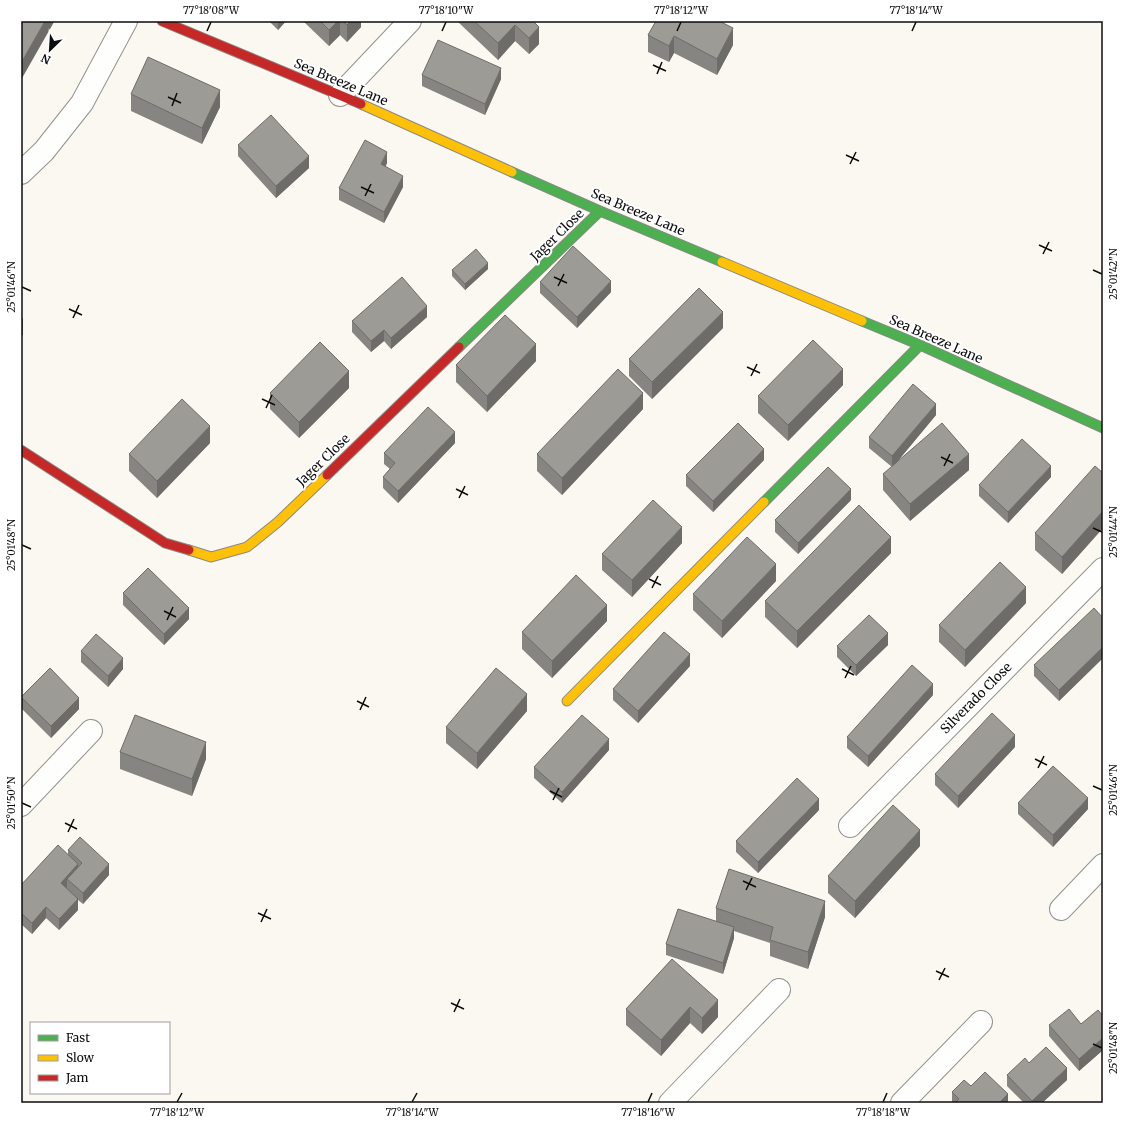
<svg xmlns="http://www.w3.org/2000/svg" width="1124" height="1124" font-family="Merriweather,serif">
<rect width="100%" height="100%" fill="#faf8f0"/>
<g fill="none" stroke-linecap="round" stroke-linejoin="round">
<g stroke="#93928f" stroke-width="24">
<path id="street" d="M340,95L410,21
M21,173L44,151L82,103L126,21
M21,805L91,731
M850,826L1103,569
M1061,909L1103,865
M670,1103L779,990
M902,1103L981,1022"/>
</g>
<g stroke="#8a8985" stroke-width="11">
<path id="fast" d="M512,172L600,211L722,262
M862,321L920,345L1103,428
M459,347L600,211
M764,502L920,345"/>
</g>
<g stroke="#8a8985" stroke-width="11">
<path id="slow" d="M361,104L512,172
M722,262L862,321
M189,550L211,557L247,547L278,522L327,475
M567,701L764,502"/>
</g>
<g stroke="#8a8985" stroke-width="11">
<path id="jam" d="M162,21L361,104
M21,450L165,543L189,550
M327,475L459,347"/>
</g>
<use href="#street" stroke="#fefefd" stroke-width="22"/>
<use href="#fast" stroke="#4caf50" stroke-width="9"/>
<use href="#slow" stroke="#ffc107" stroke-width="9"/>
<use href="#jam" stroke="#c62828" stroke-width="9"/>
</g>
<path fill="#878581" d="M269,21H286L278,30Z
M303,21H361V27L347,42L340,35L329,46Z
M457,21H534V22L539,44L529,54L515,41L498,60Z
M656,21L733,45L717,75L674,53L669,62L648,52V35Z
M422,75L501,79L485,115L422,86Z
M131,94L220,107L202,144L131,111Z
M238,145L309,168L276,198L238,156Z
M387,163L385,167L403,187L384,223L339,200V188Z
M488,269L465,290L452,276V270Z
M540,282L611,292L577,328L540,293Z
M427,317L391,349L384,341L371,352L352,332V321Z
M723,328L652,399L629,376V359Z
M536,361L487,412L456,382V365Z
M843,385L788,441L758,413V396Z
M349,388L299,438L270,409V393Z
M643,409L562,495L537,471V454Z
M936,415L897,462L969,470L910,521L883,490V474L892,467L869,448V437Z
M210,443L157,498L129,471V454Z
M455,443L398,503L383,488V477L390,469L384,464V453Z
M764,460L713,512L686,486V475Z
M1103,473V528L1062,574L1035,550V533Z
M1051,477L1008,523L979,496V485Z
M851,500L798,554L775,532V520Z
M682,543L632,597L602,570V554Z
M891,553L797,648L765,617V601Z
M776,581L722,638L693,610V594Z
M123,593L189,619L164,645L123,605Z
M1026,603L965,667L939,642V625Z
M1103,618V658L1059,701L1034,676V665Z
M607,621L552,678L522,649V632Z
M888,645L856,676L837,657V646Z
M81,651L123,669L108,687L81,662Z
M690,666L638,723L613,700V689Z
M933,695L868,767L847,748V737Z
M21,697L79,709L51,738L21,708Z
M527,711L477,769L446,743V727Z
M1015,747L958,808L935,785V774Z
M609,750L562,803L534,778V767Z
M120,752L206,759L192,796L120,769Z
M1018,803L1088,809L1053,847L1018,814Z
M819,810L758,873L736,852V841Z
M920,846L855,918L828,893V876Z
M68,850L109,875L83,904L78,900V910L59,930L46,918L32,934L21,924V885L68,855Z
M716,908L825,917L808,969L770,956V943L734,931V938L723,974L666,955V944L716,921Z
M672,959L718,1017L702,1034L690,1023L661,1056L626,1025V1009Z
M1103,1016V1050L1079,1071L1049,1036V1025L1081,1024Z
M1029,1063L1067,1080L1042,1103H1024L1007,1086V1075Z
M952,1092L1008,1103H952Z"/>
<path fill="#6e6c69" d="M45,21H54V22L21,80V63Z
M278,21H286L278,30Z
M338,21H340V35L329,46V30Z
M351,21H361V27L347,42V25Z
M515,25V41L498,60V43Z
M539,27V44L529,54V38Z
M733,28V45L717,75V59Z
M674,36V53L669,62V46Z
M501,68V79L485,115V104Z
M220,90V107L202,144V128Z
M387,152V163L381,176V164Z
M309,156V168L276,198V186Z
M403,176V187L384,223V212Z
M488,263V269L465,290V284Z
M611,281V292L577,328V317Z
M427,306V317L391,349V338Z
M723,312V328L652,399V382Z
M23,318V335L21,336V320Z
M384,330V341L371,352V341Z
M536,344V361L487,412V396Z
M843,369V385L788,441V425Z
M349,371V388L299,438V422Z
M643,393V409L562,495V478Z
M936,404V415L892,468V456Z
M210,426V443L157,498V481Z
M455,432V443L398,503V491Z
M764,449V460L713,512V501Z
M969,454V470L910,521V504Z
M1051,466V477L1008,523V512Z
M851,489V500L798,554V543Z
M1103,511V528L1062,574V557Z
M682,527V543L632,597V580Z
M891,537V553L797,648V631Z
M776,564V581L722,638V621Z
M1026,587V603L965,667V650Z
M607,605V621L552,678V661Z
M189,608V619L164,645V634Z
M888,633V645L856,676V665Z
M1103,647V658L1059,701V690Z
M690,654V666L638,723V711Z
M123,658V669L108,687V676Z
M933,684V695L868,767V756Z
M527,694V711L477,769V753Z
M79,698V709L51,738V726Z
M1015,735V747L958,808V796Z
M609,739V750L562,803V792Z
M206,742V759L192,796V779Z
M1088,798V809L1053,847V835Z
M819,799V810L758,873V862Z
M920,830V846L855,918V901Z
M78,864V876L67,879V887L61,894V883Z
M109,864V875L83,904V893Z
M78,899V910L59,930V919Z
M825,901V917L808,969V952Z
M46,907V918L32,934V923Z
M734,927V938L723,974V963Z
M718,1000V1017L702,1034V1018Z
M690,1007V1023L661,1056V1040Z
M1103,1038V1050L1079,1071V1059Z
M1067,1068V1080L1042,1103H1032V1101Z
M1008,1094V1103H999Z"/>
<path fill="#9d9b96" stroke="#6e6c69" d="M21,21H45L21,63Z
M320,21H338L329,30Z
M343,21H351L347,25Z
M474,21H533L539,27L529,38L515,25L498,43Z
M656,21H719L733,28L717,59L674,36L669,46L648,35Z
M438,40L501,68L485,104L422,75Z
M148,57L220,90L202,128L131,94Z
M271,115L309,156L276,186L238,145Z
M365,140L387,152L381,164L403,176L384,212L339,188Z
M573,246L611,281L577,317L540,282Z
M476,249L488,263L465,284L452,270Z
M402,277L427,306L391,338L384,330L371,341L352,321Z
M699,288L723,312L652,382L629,359Z
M505,315L536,344L487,396L456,365Z
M813,340L843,369L788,425L758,396Z
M320,342L349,371L299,422L270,393Z
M618,369L643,393L562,478L537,454Z
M913,384L936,404L892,456L869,437Z
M182,399L210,426L157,481L129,454Z
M428,407L455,432L398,491L383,477L395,463L384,453Z
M738,423L764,449L713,501L686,475Z
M942,423L969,454L910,504L883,474Z
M1022,439L1051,466L1008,512L979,485Z
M1095,466L1103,473V511L1062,557L1035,533Z
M828,467L851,489L798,543L775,520Z
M653,500L682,527L632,580L602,554Z
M859,505L891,537L797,631L765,601Z
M747,537L776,564L722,621L693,594Z
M1000,562L1026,587L965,650L939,625Z
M148,568L189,608L164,634L123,593Z
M576,575L607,605L552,661L522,632Z
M1094,608L1103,618V647L1059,690L1034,665Z
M869,615L888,633L856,665L837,646Z
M664,632L690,654L638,711L613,689Z
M96,634L123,658L108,676L81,651Z
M912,665L933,684L868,756L847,737Z
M50,668L79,698L51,726L21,697Z
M496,668L527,694L477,753L446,727Z
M992,713L1015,735L958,796L935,774Z
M135,715L206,742L192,779L120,752Z
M582,715L609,739L562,792L534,767Z
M1053,766L1088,798L1053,835L1018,803Z
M797,778L819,799L758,862L736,841Z
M893,805L920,830L855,901L828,876Z
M80,837L109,864L83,893L67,879L82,863L68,850Z
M58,845L78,864L61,883L78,899L59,919L46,907L32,923L21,913V885Z
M729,869L825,901L808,952L770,940L773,927L716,908Z
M678,909L734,927L723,963L666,944Z
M672,959L718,1000L702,1018L690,1007L661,1040L626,1009Z
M1069,1009L1081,1024L1098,1010L1103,1016V1038L1079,1059L1049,1025Z
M1046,1047L1067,1068L1032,1101L1007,1075L1025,1058L1029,1063Z
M985,1072L1008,1094L999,1103H955L959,1099L952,1092L964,1080L971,1086Z"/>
<path fill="none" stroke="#0c0c0c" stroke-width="1.5" d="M207,31L211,22M442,31L446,22M677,31L681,22M912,31L916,22M653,65L666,71M657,74L662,62M168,97L181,103M172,106L177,93M846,155L859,161M850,164L856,152M361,187L374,193M365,196L371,184M1039,245L1052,251M1043,254L1049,242M1093,270L1102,274M554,277L567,283M558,286L564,274M22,287L31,291M69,309L82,315M73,318L79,305M747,367L760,373M751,376L757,364M262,399L275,405M266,408L272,395M941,457L953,463M944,466L950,454M456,489L468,495M459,498L465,486M1093,528L1102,532M22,545L31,549M649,579L661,585M652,588L658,576M164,611L176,617M167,620L173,607M842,669L854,675M845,678L851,666M357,701L369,707M360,710L366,697M1035,759L1047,765M1038,768L1044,756M1093,786L1102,790M550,791L562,797M553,800L559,788M22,803L31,807M65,823L77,829M68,832L74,819M743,881L756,887M746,890L752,878M258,913L271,919M261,922L267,909M936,971L949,977M939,980L945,968M451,1003L464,1009M454,1012L460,999M1093,1044L1102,1048M177,1102L182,1093M412,1102L417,1093M648,1102L652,1093M883,1102L887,1093"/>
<g text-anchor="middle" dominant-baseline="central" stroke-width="4" stroke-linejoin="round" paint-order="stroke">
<g font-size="13" fill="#0c0c0c" stroke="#fff">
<text transform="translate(341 82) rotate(23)">Sea Breeze Lane</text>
<text transform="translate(638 212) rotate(23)">Sea Breeze Lane</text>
<text transform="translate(557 235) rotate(-44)">Jager Close</text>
<text transform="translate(936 339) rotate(24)">Sea Breeze Lane</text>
<text transform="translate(323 460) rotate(-44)">Jager Close</text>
<text transform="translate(976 698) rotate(-45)">Silverado Close</text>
</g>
</g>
<rect width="1124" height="1124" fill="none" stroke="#ffffff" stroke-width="44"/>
<rect x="30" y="1022" width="140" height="72" fill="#ffffff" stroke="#9e9e9e"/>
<rect x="38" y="1035" width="20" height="6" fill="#4caf50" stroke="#9e9e9e"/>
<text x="66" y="1042" font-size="12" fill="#0c0c0c">Fast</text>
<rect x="38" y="1055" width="20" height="6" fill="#ffc107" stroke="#9e9e9e"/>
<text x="66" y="1062" font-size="12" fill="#0c0c0c">Slow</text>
<rect x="38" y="1075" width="20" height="6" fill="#c62828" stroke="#9e9e9e"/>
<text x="66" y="1082" font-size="12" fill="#0c0c0c">Jam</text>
<g transform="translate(50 50) rotate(205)" stroke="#ffffff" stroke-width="3" paint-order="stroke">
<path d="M0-3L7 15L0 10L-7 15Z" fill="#0c0c0c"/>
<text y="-6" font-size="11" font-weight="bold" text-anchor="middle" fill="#0c0c0c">N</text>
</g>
<rect x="22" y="22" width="1080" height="1080" fill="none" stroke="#0c0c0c" stroke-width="1.5"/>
<g font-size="10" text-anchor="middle" fill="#0c0c0c">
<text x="211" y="14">77°18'08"W</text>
<text x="446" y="14">77°18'10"W</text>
<text x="681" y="14">77°18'12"W</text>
<text x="916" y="14">77°18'14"W</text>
<text transform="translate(1113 274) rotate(-90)" y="4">25°01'42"N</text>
<text transform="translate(11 287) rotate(-90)" y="4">25°01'46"N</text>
<text transform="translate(1113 532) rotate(-90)" y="4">25°01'44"N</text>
<text transform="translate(11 545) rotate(-90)" y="4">25°01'48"N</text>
<text transform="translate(1113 790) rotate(-90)" y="4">25°01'46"N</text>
<text transform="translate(11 803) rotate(-90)" y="4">25°01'50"N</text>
<text transform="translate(1113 1048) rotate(-90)" y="4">25°01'48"N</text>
<text x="177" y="1116">77°18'12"W</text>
<text x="412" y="1116">77°18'14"W</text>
<text x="648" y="1116">77°18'16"W</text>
<text x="883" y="1116">77°18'18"W</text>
</g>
</svg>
